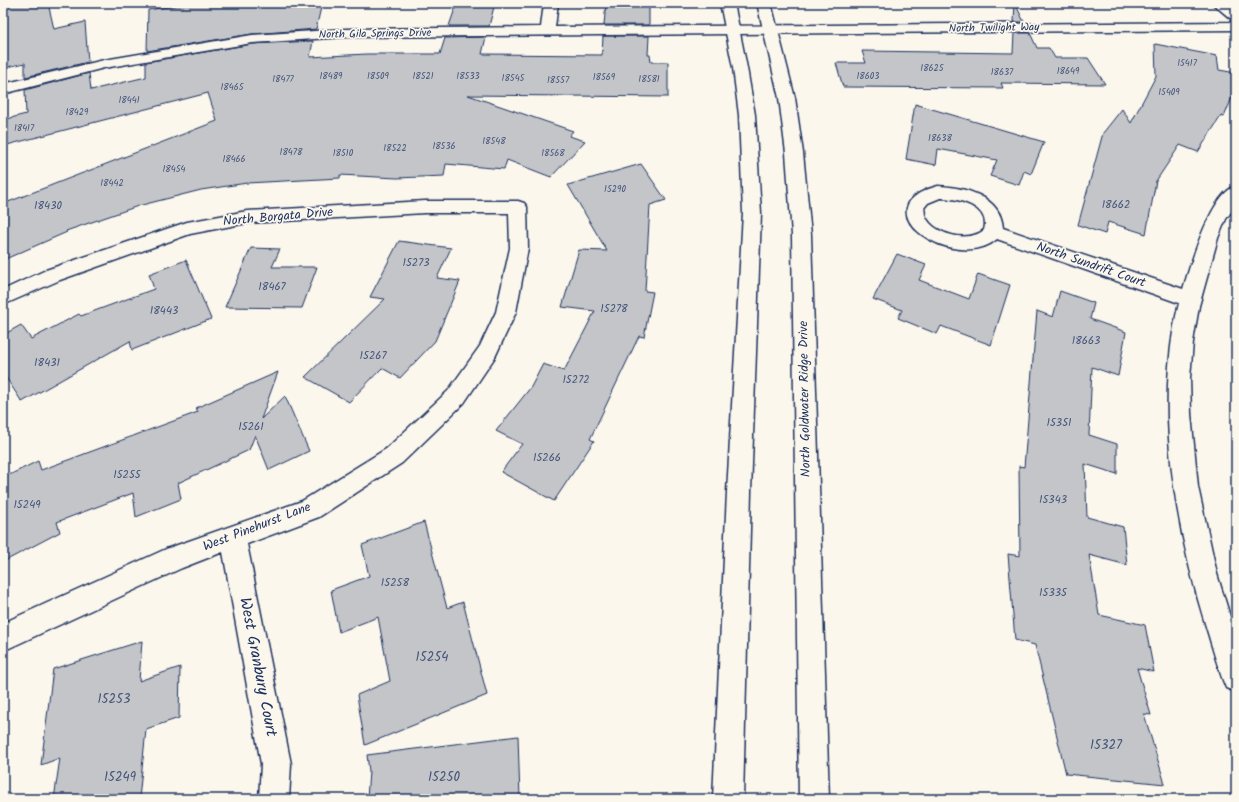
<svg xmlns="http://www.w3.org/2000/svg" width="1239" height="802" font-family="Kalam,sans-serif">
<rect width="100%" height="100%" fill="#fbf7ec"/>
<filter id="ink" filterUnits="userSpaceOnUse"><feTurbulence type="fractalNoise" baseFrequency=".025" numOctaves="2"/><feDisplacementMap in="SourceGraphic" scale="8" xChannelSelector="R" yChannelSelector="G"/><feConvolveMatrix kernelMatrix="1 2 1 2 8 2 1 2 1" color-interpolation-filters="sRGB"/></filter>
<g filter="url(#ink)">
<path fill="#c3c5c9" stroke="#1b2f5e" d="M3,3H48L54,29L85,22L88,62L25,77V63L3,68Z
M192,3H322L316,29L252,34L147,51L148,10Z
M457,3H495L489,26H449Z
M606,3H649V25H604Z
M1015,3L1024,22H1014Z
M1014,33H1030L1037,48H1049L1055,58H1088L1105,84L1001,83L1003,88L843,87L836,63H866L862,51L1013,53Z
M603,36H649L648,55H650L651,62H668V97L468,95L573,131L569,136L585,141L551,177L507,160L504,169L446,164L444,176L397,178L340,175V178L247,183L201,190L138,206L66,231L67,232L3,260V204L217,121L208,93L3,146V120L26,114L25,90L89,73L91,90L146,77V62L252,44L313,41L310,57L367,54H440L445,38L486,37L482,54L602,55Z
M1155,44L1217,56L1219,70L1236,73V88L1224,117L1221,116L1198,152L1180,145L1156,181L1146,234L1108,222L1105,234L1078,225L1103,133L1122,109L1131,123L1156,76Z
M915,104L1044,142L1031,174L1024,171L1019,185L990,176L997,160L938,149L936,165L906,159Z
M641,164L666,200L650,205L645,291L653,292L644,337L639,336L590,439L594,441L554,501L501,472L522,444L496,431L531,387L543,364L564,371L595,311L562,307L579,250L607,251L568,185Z
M399,241L451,248L437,278L460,281L435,341L400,378L382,368L349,402L305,377L385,299L370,297Z
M251,248L280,249L272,267H317L302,308L225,307Z
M897,254L926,265L919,280L969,299L978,274L1010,285L991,345L941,326L937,334L898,318L902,310L873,299Z
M186,260L211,319L132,350L130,341L22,402L3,373V335L21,325L31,339L79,314L81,316L154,289L149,274Z
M1060,291L1094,303L1090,319L1126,332L1118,376L1092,367L1089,435L1117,444V474L1085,464L1087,517L1123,527L1127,565L1089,555L1099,615L1145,625L1154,672L1137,668L1151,715L1144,714L1165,784L1066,774L1035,645L1015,640L1008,554L1020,556L1019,466L1024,467L1037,311L1053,317Z
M278,372L261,419L285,396L309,451L269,470L255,435L249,450L178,483L181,499L136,517L133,493L57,522L60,532L3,562V478L38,461L41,470L198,412L196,408Z
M424,522L447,608L463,602L487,695L365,745L357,695L390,681L378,617L339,632L331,590L369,576L362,545Z
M142,641L139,681L180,667L179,718L146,729L139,799H54L60,758L41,765L53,669Z
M518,736L520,799H367L369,771L367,755Z"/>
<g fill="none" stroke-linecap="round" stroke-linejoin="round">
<g stroke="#1b2f5e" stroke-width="3">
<path id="minor" d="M544,3H558L555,27L1236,22V30L346,37L252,43L104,68L3,94V84L104,60L252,35L346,29L541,27Z
M1212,3H1227L1236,9V20L1231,19Z
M938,186C964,187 1001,196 1003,228L1183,289C1190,266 1211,193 1236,186V205L1226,219L1218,238L1199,306L1193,342L1190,378L1191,414L1198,487L1217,574L1236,636V692L1226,688C1218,669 1213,649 1207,630C1176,531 1153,406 1179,303L997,239C956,275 856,208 938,186ZM940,198C957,198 991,206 984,230C969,243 934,235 926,217C924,214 925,211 924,208L928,203Z
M425,201H518L524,203L527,207L528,248L516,312L495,357L464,403L402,463L319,517L247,544L291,764L289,799H259L261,764L223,552L182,568L3,651V623L166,549L302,501L386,449L448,391L480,346L496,312L510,248L509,213H425L247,223L190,234L60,280L3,305V290L46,270L187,222L247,211Z"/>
</g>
<g stroke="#1b2f5e" stroke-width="3">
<path id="tertiary" d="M720,3H734L747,68L755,115L761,213L751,492L743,799H713L727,492L743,213L739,115L733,68Z
M757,3H771L795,98L803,153L811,235L829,799H799L792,235L786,153L779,98Z"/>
</g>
<use href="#minor" fill="#fbf7ec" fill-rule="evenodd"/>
<use href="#tertiary" fill="#fbf7ec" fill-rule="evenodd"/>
</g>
</g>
<g text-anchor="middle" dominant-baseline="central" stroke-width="3.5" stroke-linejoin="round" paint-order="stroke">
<g font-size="9" fill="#455479">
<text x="1187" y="63">15417</text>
<text x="932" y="68">18625</text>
<text x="1068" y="71">18649</text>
<text x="1002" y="72">18637</text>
<text x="331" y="76">18489</text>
<text x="378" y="76">18509</text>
<text x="423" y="76">18521</text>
<text x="468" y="76">18533</text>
<text x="868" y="76">18603</text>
<text x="604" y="77">18569</text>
<text x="513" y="78">18545</text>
<text x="283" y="79">18477</text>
<text x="649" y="79">18581</text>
<text x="558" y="80">18557</text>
<text x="232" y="87">18465</text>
<text x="1169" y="92">15409</text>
<text x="129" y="100">18441</text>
<text x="77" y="112">18429</text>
<text x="24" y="128">18417</text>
<text x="940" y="138">18638</text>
<text x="494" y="141">18548</text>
<text x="444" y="146">18536</text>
<text x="395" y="148">18522</text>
<text x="291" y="152">18478</text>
<text x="343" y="153">18510</text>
<text x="553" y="153">18568</text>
<text x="234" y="159">18466</text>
<text x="174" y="169">18454</text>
<text x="112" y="183">18442</text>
<text x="615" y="189">15290</text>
</g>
<g font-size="11" fill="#1b2f5e" stroke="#fbf7ec">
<text transform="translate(994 28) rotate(-1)">North Twilight Way</text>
<text transform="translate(375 34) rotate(-1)">North Gila Springs Drive</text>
</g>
<g font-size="11" fill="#455479">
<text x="1116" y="205">18662</text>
<text x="48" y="206">18430</text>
<text x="416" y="263">15273</text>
<text x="272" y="287">18467</text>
<text x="614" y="309">15278</text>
<text x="164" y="311">18443</text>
<text x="1086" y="341">18663</text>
<text x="373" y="356">15267</text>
<text x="47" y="363">18431</text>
<text x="576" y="380">15272</text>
<text x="1059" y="423">15351</text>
<text x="251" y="427">15261</text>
<text x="547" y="458">15266</text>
<text x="127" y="475">15255</text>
<text x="1053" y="500">15343</text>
<text x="27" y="505">15249</text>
<text x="395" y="583">15258</text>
<text x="1053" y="593">15335</text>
</g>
<g font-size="13" fill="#1b2f5e" stroke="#fbf7ec">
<text transform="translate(278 217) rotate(-5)">North Borgata Drive</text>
<text transform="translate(1091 265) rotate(19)">North Sundrift Court</text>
<text transform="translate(805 399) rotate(-91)">North Goldwater Ridge Drive</text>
<text transform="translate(257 527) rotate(-21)">West Pinehurst Lane</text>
</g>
<g font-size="13" fill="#455479">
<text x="432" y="657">15254</text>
<text x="114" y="699">15253</text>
<text x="1106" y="745">15327</text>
<text x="120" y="777">15249</text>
<text x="444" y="777">15250</text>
</g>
<g font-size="16" fill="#1b2f5e" stroke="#fbf7ec">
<text transform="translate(258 667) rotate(79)">West Granbury Court</text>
</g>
</g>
<rect width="1239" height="802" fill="none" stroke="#fbf7ec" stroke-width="16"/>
<rect x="8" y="8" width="1223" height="786" fill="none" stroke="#1b2f5e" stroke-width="1.5" filter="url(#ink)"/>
</svg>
